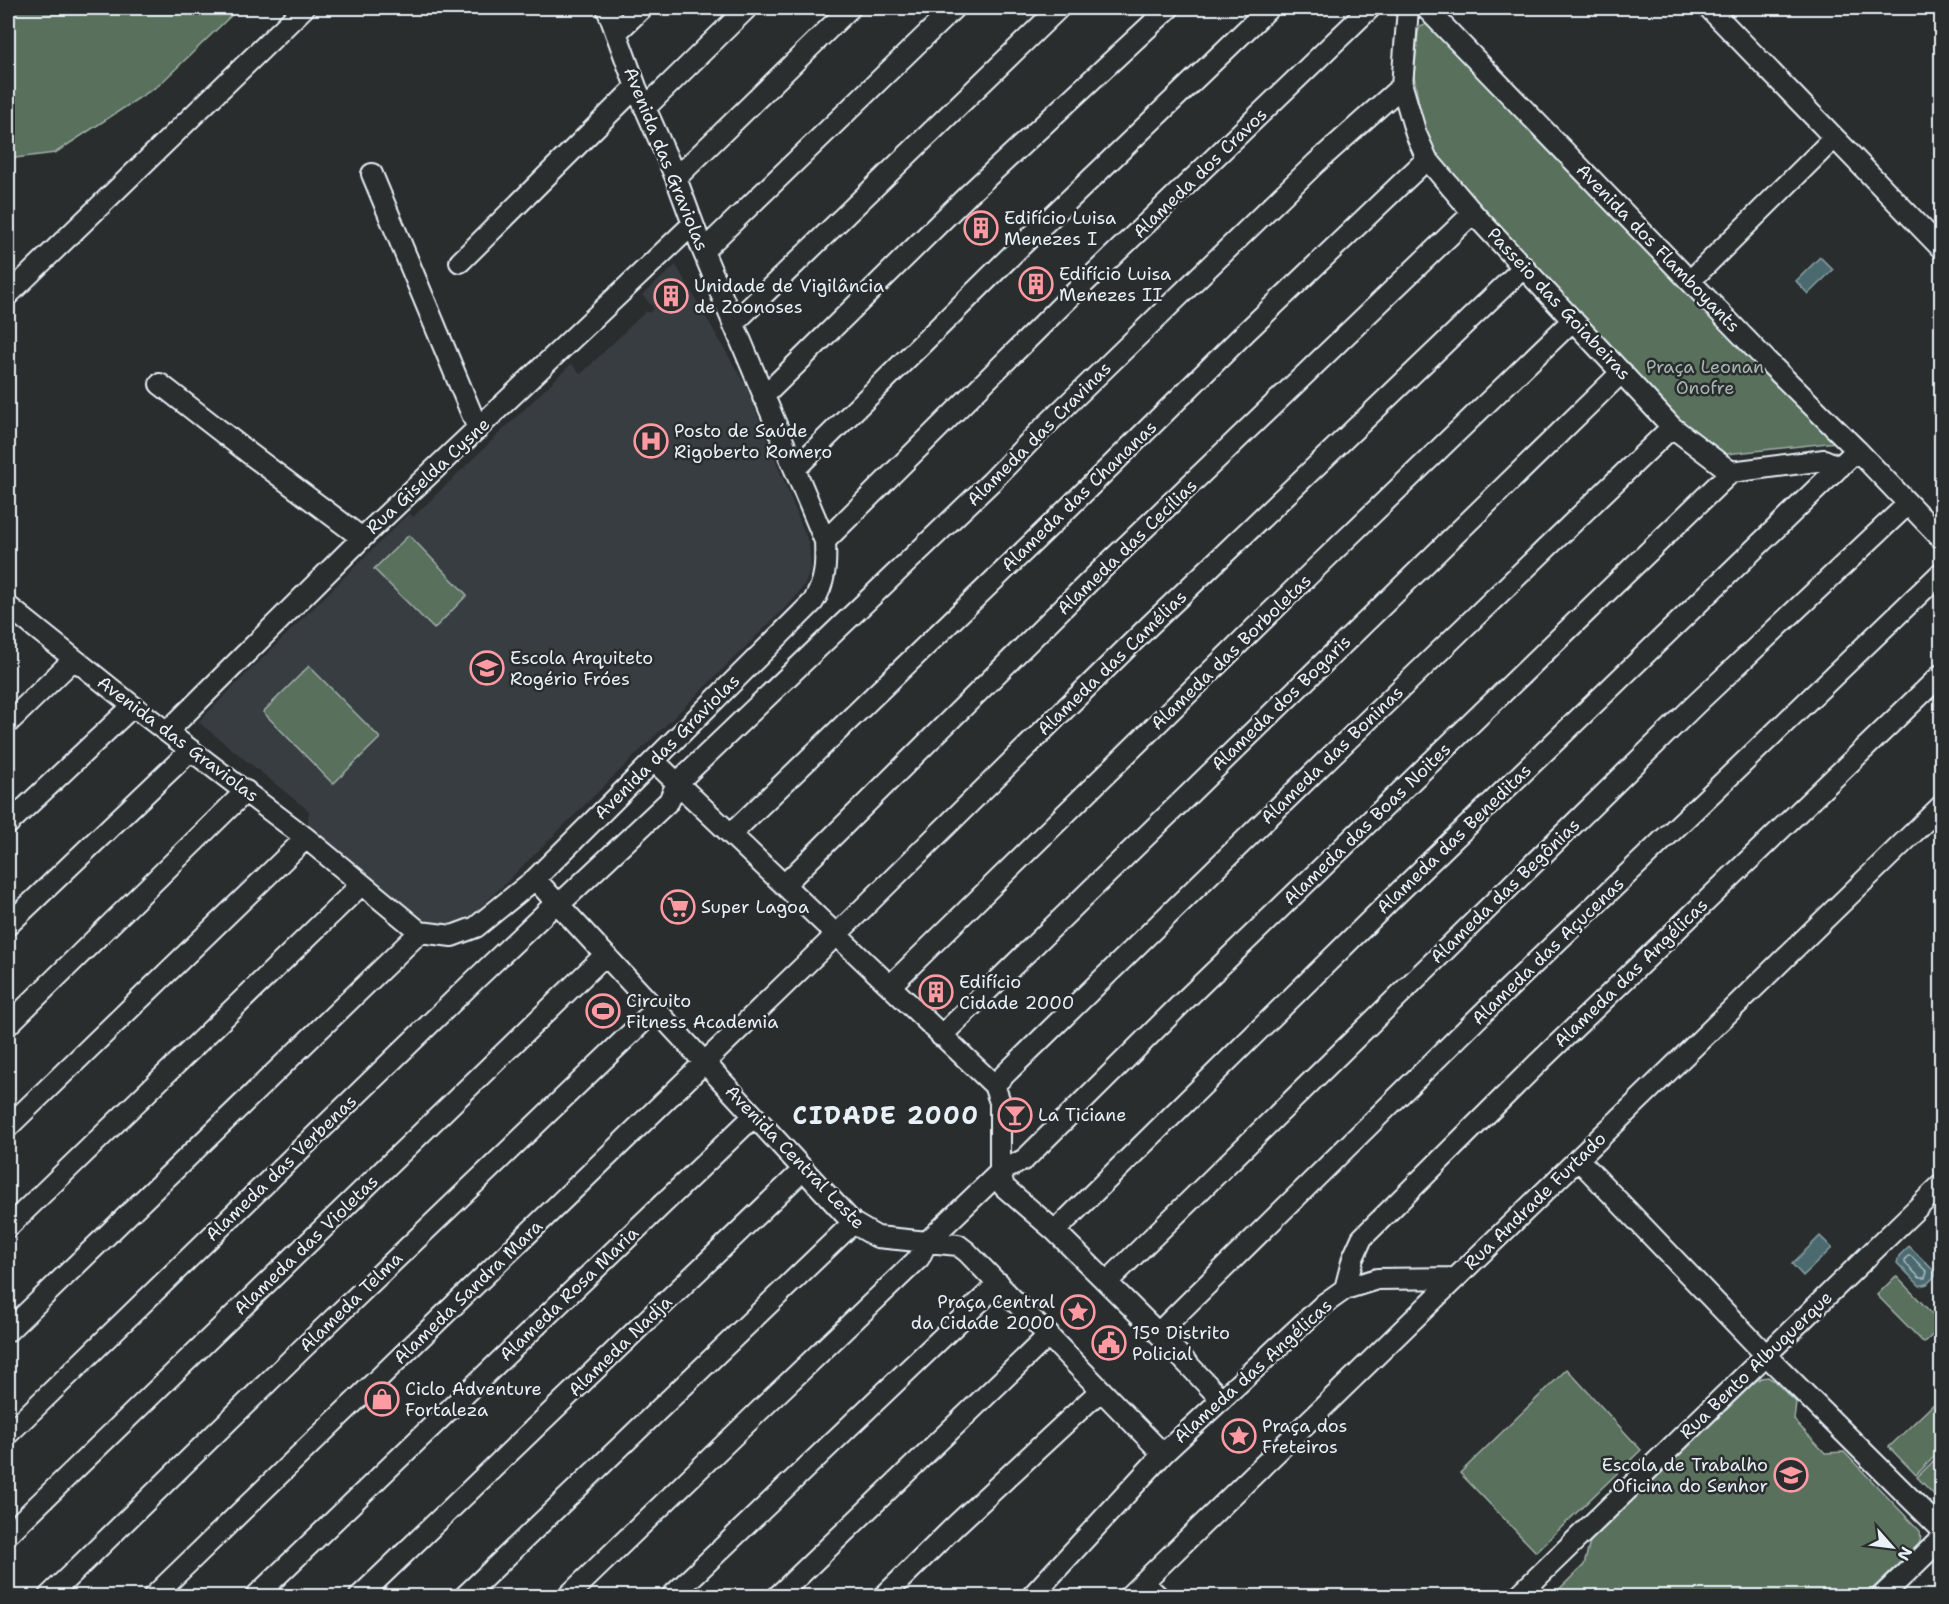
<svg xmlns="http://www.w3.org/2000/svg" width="1949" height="1604" font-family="'Shantell Sans',sans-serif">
<rect width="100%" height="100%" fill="#2a2d2e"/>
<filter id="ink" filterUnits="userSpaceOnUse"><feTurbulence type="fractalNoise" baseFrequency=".0167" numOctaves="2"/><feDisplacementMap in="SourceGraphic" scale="12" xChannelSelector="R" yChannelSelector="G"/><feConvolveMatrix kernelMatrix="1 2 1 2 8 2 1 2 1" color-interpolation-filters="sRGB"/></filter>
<g filter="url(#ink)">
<path fill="#373c42" d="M676,265L746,386L809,544L811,567L805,584L794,599L473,915L457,922L442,924L427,922L414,914L307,830L309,811L198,722L409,513L413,517L571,364L581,374L646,311L649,313L654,308L642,295Z"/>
<path fill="#59705c" stroke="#a0b0aa" stroke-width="1.5" d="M8,8H239L159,85L55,153L8,159Z
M1427,24L1433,29L1837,442L1726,454L1689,433L1438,161L1424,135L1414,76L1418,32L1420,27Z
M409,535L467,595L434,629L374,569Z
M309,666L380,738L333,784L263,712Z
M1896,1276L1941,1323V1327L1924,1343L1877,1295Z
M1567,1369L1641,1450L1536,1552L1460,1473Z
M1768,1377L1773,1380L1796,1402L1794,1420L1825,1453L1844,1452L1920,1531L1921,1538L1919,1544L1865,1596H1552L1584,1565L1590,1542L1756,1381L1761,1378Z
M1941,1397V1450L1916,1475L1889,1447Z
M1941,1454V1502L1917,1477Z"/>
<path fill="#4c6b6f" stroke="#8aa1a6" stroke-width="1.5" d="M1820,257L1833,270L1808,294L1796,281Z
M1820,1236L1832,1248L1803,1276L1792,1264Z
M1909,1246L1937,1274L1927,1284L1920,1286L1897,1263L1899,1256Z"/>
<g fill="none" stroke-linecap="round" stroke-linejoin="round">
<path stroke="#aabbc1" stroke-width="1.5" d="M1908,1256H1911L1927,1272L1925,1278H1920L1905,1263V1259Z"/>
<g stroke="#e8f1f8" stroke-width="24">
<path id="minor" d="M1408,8L1402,86L1416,134L1427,159L1473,213L1672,427L1731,472L1824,460L1840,467
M1426,8L1766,360L1857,450L1942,539
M1709,8L1942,249
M616,33L642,8
M645,108L747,8
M372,174L478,429
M676,178L850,8
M703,251L954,8
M460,262L636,87
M1690,281L1834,138
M8,295L304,8
M733,324L1059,8
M160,384L250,454L362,538
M763,397L969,194L1169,8
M795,469L1020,247L1269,8
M825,541L1069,298L1370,8
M8,606L133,706L306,838L420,932L452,936L476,927L535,879L813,602C826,582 826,564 825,541L703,251L676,178L636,87L607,8
M8,723L74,659
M167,732L362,538L693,224
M654,761L994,1085L1000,1102V1172L1004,1187L1055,1231L1158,1333L1221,1399
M8,824L133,706
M731,834L1053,523L1247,331L1427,159
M535,879L853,1223L877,1237L958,1245L967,1252L1163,1454
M784,885L1099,572L1473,213
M8,925L191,750
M891,985L1316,568L1573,320
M8,1025L246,791
M941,1036L1622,372
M994,1085L1331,756L1672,427
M8,1127L306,838
M1578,1159L1766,1355L1942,1530
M8,1227L361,885
M1055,1231L1401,890L1857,450
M1107,1282L1696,704L1908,504
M1345,1289L1353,1258L1362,1238L1538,1063L1942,674
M8,1331L420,932
M1158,1333L1487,1009L1942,572
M8,1434L477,978L556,903L567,897L669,801L677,783L991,482L1037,434L1316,163L1402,86
M8,1534L604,956
M1144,1583L1158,1596
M49,1596L302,1349L655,1010
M154,1596L836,935L1150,625L1524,267
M256,1596L753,1117
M360,1596L803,1170
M465,1596L853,1223
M568,1596L757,1413L919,1258L927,1242L1000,1172L1025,1159L1185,1000L1731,472
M672,1596L999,1283
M778,1596L1049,1335
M884,1596L956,1525L1101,1390
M1032,1596L1163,1454L1324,1304L1345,1289L1377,1279L1456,1278
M1129,1596L1942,805
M1518,1596L1942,1184
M1882,1596L1942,1538"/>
</g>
<use href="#minor" stroke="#2a2d2e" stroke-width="20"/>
</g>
</g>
<defs>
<g id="building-ring" transform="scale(1.725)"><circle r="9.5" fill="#2a2d2e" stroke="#ff9aa2" stroke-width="1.5"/><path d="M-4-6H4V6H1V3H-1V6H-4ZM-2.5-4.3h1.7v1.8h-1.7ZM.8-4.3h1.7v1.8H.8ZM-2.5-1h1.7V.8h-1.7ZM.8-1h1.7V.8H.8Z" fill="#ff9aa2"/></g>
<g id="hospital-ring" transform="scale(1.725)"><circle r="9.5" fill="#2a2d2e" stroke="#ff9aa2" stroke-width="1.5"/><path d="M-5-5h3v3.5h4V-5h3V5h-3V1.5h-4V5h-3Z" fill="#ff9aa2"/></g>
<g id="school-ring" transform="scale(1.725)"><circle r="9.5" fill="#2a2d2e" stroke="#ff9aa2" stroke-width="1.5"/><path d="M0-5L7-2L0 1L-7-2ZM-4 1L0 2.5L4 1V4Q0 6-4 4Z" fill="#ff9aa2"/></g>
<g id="supermarket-ring" transform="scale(1.725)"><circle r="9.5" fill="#2a2d2e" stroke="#ff9aa2" stroke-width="1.5"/><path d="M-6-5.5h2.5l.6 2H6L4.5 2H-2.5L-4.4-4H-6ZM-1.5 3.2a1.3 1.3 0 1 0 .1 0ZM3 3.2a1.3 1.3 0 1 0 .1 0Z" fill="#ff9aa2"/></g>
<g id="stadium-ring" transform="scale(1.725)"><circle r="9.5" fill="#2a2d2e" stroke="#ff9aa2" stroke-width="1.5"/><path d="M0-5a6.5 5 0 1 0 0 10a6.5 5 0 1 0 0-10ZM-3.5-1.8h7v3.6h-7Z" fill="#ff9aa2"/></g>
<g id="bar-ring" transform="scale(1.725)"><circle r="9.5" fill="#2a2d2e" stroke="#ff9aa2" stroke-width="1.5"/><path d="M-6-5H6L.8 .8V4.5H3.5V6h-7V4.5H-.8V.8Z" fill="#ff9aa2"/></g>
<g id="sight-ring" transform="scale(1.725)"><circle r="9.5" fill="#2a2d2e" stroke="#ff9aa2" stroke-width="1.5"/><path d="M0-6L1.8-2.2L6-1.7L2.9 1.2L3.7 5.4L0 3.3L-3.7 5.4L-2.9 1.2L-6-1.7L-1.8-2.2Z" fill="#ff9aa2"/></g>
<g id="civic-ring" transform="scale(1.725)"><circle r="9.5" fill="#2a2d2e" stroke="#ff9aa2" stroke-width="1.5"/><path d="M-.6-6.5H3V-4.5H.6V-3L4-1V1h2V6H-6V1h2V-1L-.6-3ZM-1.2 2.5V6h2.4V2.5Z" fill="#ff9aa2"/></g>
<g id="shop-ring" transform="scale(1.725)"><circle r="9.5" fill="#2a2d2e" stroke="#ff9aa2" stroke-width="1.5"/><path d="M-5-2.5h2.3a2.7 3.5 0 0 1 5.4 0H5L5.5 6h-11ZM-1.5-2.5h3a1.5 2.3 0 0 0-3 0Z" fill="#ff9aa2"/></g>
</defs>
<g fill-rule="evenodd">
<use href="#building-ring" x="981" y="228"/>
<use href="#building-ring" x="1036" y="284"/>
<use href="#building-ring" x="671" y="296"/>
<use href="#hospital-ring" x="651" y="441"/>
<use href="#school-ring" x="487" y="668"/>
<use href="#supermarket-ring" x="678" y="907"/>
<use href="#building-ring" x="936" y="992"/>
<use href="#stadium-ring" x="603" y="1011"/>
<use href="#bar-ring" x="1015" y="1115"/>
<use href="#sight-ring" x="1078" y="1312"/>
<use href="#civic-ring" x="1109" y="1343"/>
<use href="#shop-ring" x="382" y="1399"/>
<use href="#sight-ring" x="1239" y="1436"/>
<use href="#school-ring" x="1791" y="1475"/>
</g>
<g text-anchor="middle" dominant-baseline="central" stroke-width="5" stroke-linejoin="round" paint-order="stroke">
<g font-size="18" fill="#e8f1f8" stroke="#2a2d2e">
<text transform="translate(666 159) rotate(68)">Avenida das Graviolas</text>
<text transform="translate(1200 173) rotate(-44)">Alameda dos Cravos</text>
<text transform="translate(1658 248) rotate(46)">Avenida dos Flamboyants</text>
<text transform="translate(1559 304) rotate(47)">Passeio das Goiabeiras</text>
<text transform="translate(1039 434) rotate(-45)">Alameda das Cravinas</text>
<text transform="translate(428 476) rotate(-43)">Rua Giselda Cysne</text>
<text transform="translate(1079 496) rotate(-44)">Alameda das Chananas</text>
<text transform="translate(1127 547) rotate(-44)">Alameda das Cecílias</text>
<text transform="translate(1231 652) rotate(-44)">Alameda das Borboletas</text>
<text transform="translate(1112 663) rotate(-44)">Alameda das Camélias</text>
<text transform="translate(1281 703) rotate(-44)">Alameda dos Bogaris</text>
<text transform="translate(178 739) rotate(37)">Avenida das Graviolas</text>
<text transform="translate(667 747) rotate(-45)">Avenida das Graviolas</text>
<text transform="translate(1332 755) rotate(-44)">Alameda das Boninas</text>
<text transform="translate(1367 824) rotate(-44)">Alameda das Boas Noites</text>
<text transform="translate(1454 839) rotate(-44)">Alameda das Beneditas</text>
<text transform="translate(1505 891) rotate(-44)">Alameda das Begônias</text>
<text transform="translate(1548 951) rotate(-44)">Alameda das Açucenas</text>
<text transform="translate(1631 973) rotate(-44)">Alameda das Angélicas</text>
<text transform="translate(795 1157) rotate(46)">Avenida Central Leste</text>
<text transform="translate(281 1168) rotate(-44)">Alameda das Verbenas</text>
<text transform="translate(1535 1201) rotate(-44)">Rua Andrade Furtado</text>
<text transform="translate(306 1245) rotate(-44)">Alameda das Violetas</text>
<text transform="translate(468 1292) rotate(-44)">Alameda Sandra Mara</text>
<text transform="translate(569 1294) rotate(-44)">Alameda Rosa Maria</text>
<text transform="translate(351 1302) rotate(-44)">Alameda Telma</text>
<text transform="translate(620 1346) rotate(-44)">Alameda Nadja</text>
<text transform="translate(1756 1365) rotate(-44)">Rua Bento Albuquerque</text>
<text transform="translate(1253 1371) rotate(-42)">Alameda das Angélicas</text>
</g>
<g font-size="18" fill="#e8f1f8" stroke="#2a2d2e" text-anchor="start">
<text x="1004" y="218">Edifício Luisa<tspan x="1004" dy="21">Menezes I</tspan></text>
<text x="1059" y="274">Edifício Luisa<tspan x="1059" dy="21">Menezes II</tspan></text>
<text x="694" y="286">Unidade de Vigilância<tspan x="694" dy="21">de Zoonoses</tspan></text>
<text x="674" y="431">Posto de Saúde<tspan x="674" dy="21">Rigoberto Romero</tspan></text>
<text x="510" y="658">Escola Arquiteto<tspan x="510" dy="21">Rogério Fróes</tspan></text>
<text x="701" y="907">Super Lagoa</text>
<text x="959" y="982">Edifício<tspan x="959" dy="21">Cidade 2000</tspan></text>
<text x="626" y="1001">Circuito<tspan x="626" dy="21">Fitness Academia</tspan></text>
<text x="1038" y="1115">La Ticiane</text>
<text x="1055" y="1302" text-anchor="end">Praça Central<tspan x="1055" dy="21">da Cidade 2000</tspan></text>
<text x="1132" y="1333">15º Distrito<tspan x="1132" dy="21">Policial</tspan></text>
<text x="405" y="1389">Ciclo Adventure<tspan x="405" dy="21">Fortaleza</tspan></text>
<text x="1262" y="1426">Praça dos<tspan x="1262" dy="21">Freteiros</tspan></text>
<text x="1768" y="1465" text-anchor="end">Escola de Trabalho<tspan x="1768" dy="21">Oficina do Senhor</tspan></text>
</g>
<g font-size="18" fill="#a8b7b2" stroke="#2a2d2e">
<text x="1705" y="367">Praça Leonan<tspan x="1705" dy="21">Onofre</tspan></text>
</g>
<g font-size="24" font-weight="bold" letter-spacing="1.5" fill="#e8f1f8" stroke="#2a2d2e">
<text x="886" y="1116">CIDADE 2000</text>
</g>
</g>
<rect width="1949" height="1604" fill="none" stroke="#2a2d2e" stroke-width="30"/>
<rect x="15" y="15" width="1919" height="1574" fill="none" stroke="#e8f1f8" stroke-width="2" filter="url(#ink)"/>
<g transform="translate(1892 1547) rotate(118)" stroke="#2a2d2e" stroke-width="4.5" paint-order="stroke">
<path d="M0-4.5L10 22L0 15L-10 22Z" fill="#e8f1f8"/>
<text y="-9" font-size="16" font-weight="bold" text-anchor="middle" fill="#e8f1f8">N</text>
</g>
</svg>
